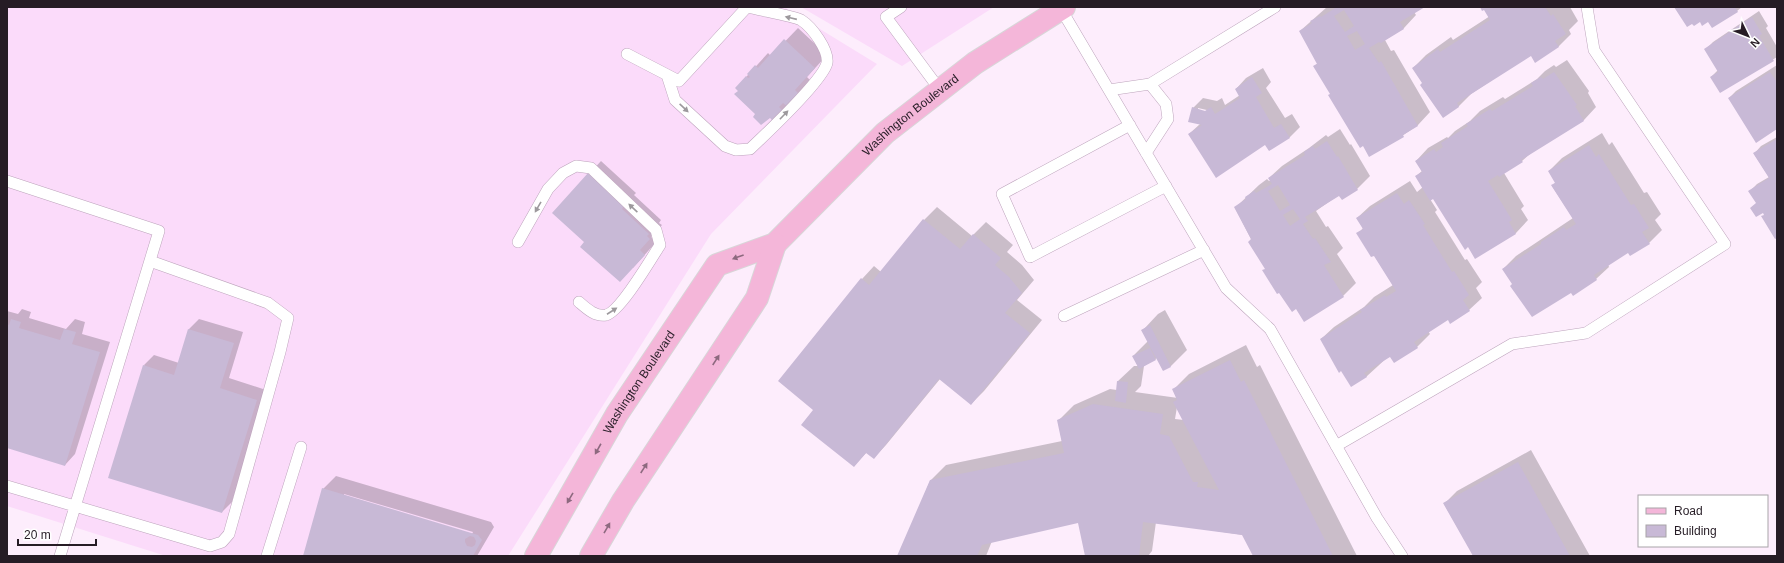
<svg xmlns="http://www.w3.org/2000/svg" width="1784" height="563" font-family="Arial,sans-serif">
<rect width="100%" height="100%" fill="#fdedfc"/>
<path fill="#fbdbfa" d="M7,7H784L877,64L711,234L508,556H166L7,506Z
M801,7H994L902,66Z"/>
<path fill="#0003" fill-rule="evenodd" d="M1327,7H1423L1414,12L1416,15L1404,28L1385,40L1391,51L1394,50L1430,112L1418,125L1386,147L1331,93L1314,66L1318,63L1300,31Z
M1481,7H1570L1578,21L1569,30L1571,34L1558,47L1531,54L1471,94L1458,107L1423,83L1413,68L1426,55L1451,37L1453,40L1490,16L1485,9Z
M1676,7H1742L1737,11L1708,21H1700Z
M1759,11L1768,26L1766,28L1777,47V57L1720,92L1711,77L1718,70L1706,49L1713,42Z
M798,28L827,55L807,77L812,82L773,119L770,117L757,114L736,88L768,53L771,56Z
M1567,60L1589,91L1588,93L1596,107L1584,120L1531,153L1522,161L1504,173L1524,206L1521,209L1528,220L1516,233L1476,257L1434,197L1430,199L1437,210L1435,212L1465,260L1467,259L1482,282L1476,288L1482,298L1469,310L1448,318L1428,331L1430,334L1417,347L1390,355L1366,377L1321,339L1334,327L1364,307L1374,297L1393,285L1374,255L1358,234L1363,228L1357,218L1370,206L1410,181L1417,192L1423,187L1416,176L1422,171L1416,161L1428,148L1447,137L1448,138L1455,131L1470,121L1480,111L1503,97L1505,99L1537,79L1545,71L1554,65L1556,67Z
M1777,65V128L1729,98L1736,91Z
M1263,68L1271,82L1266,88L1285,118L1292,114L1300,127L1290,137L1269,150L1266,144L1189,134L1200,124L1193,108L1203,98L1217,101L1222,98L1225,105L1240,95L1236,89L1246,78ZM1198,108L1211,111L1210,113L1198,110Z
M1340,129L1350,145L1351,144L1370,176L1357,189L1340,194L1316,211L1326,227L1328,226L1343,248L1337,254L1356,283L1343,296L1296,308L1266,268L1235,208L1259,185L1267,179L1269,181L1271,180L1269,178L1282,166L1309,148L1326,135L1328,137Z
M1602,133L1609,145L1612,142L1644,193L1647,192L1661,214L1655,220L1662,230L1649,243L1628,252L1608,264L1609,267L1596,279L1571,292L1513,284L1503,269L1516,256L1573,218L1552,186L1556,182L1549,171L1562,158Z
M1777,137V236L1764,212L1750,191L1757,184L1769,177L1754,154L1761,146Z
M601,161L636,193L634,195L661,220L659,223L662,225L651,237L657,241L633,268L589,174Z
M937,207L972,236L986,222L1013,245L1007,252L1022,265L1034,280L1017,300L1042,320L984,391L971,404L940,379L886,445L874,458L867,452L854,466L814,409L862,279L874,266L881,272L924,220Z
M22,309L31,312L29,318L66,329L75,319L85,322L82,334L110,342L75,454L65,465L7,447V311L18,314Z
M1165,310L1187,350L1171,366L1163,370L1157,358L1144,366L1141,386L1135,392L1178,398L1173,390L1189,374L1246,345L1257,367L1260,365L1357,556H1254L1243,535L1156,522L1152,551L1148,556H1086L1079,522L992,541L986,556H899L930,481L946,465L1062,441L1058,421L1074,405L1110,389L1117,390L1118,381L1134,366H1138L1133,356L1148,341L1143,330L1158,314ZM1177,407L1184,420L1175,419Z
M199,319L243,332L229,378L266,390L232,502L222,512L144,365L154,355L179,363L189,329Z
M1531,450L1590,556H1474L1444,504L1457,491Z
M336,476L491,522L494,527L477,556H304L323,489ZM344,494L473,532L472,534L344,496Z"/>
<path fill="#c8b9d6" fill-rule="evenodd" d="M1337,7H1425L1400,22L1404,29L1381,43L1379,42L1369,48L1379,63L1381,61L1418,126L1403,135L1404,137L1369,157L1363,146L1360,148L1328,95L1330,94L1313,66L1317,64L1299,31L1312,23L1310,21L1320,16L1321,17ZM1344,10L1354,26L1345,32L1334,16ZM1357,31L1365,44L1355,50L1347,36Z
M1480,7H1545L1551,16L1553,14L1566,34L1555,41L1559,47L1535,63L1531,56L1457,103L1459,107L1443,118L1420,85L1422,83L1412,68L1438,49L1440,52L1490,20L1484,10L1482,11Z
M1674,7H1735L1738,12L1712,28L1708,22L1702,26L1700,22L1694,26L1692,24L1687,27Z
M1752,17L1762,34L1759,36L1774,61L1720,93L1710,77L1718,72L1704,49Z
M784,39L815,68L795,90L800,95L789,108L783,103L779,107L782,110L773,121L770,118L761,125L753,117L755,114L734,94L738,91L735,88L746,76L748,78L750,77L747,74L755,65L758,68Z
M1554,72L1577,105L1575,106L1584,121L1521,160L1523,162L1499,177L1498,175L1488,181L1512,220L1509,222L1516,234L1475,259L1468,247L1465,250L1433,199L1430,201L1415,176L1422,172L1415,161L1434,149L1436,152L1443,147L1441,143L1468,126L1466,124L1490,109L1492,111L1533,86L1531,83L1541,77L1543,79Z
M1770,72L1777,82V129L1756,143L1728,98Z
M1252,77L1262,93L1256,97L1274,128L1281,124L1290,138L1269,151L1265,145L1216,178L1188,134L1202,125L1188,122L1192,107L1205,111L1211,107L1215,114L1240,98L1235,89Z
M1777,139V182L1775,183L1777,187V238L1775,239L1761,216L1764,215L1763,213L1756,217L1750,208L1756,203L1748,191L1769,178L1753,153Z
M1327,141L1337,157L1338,156L1358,190L1342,200L1339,196L1305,217L1308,221L1303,224L1313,239L1315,238L1331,262L1324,265L1344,297L1304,322L1296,309L1292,312L1279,293L1277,294L1262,270L1265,269L1248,242L1251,239L1234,207L1246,199L1245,197L1254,191L1256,193L1272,184L1268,178L1305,155L1304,152L1313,146L1315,149ZM1278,185L1290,205L1280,211L1268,191ZM1293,209L1300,219L1290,226L1283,215Z
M1589,145L1596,157L1599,154L1631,205L1634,204L1649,228L1642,232L1650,244L1630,256L1628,253L1594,275L1597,280L1573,296L1571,293L1532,317L1510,286L1512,284L1502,269L1541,244V242L1564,227L1566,230L1576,224L1551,185L1555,183L1548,171Z
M588,173L624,206L622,209L649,234L647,236L650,239L640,250L645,255L620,282L580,247L584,242L552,213Z
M1397,193L1404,204L1409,200L1425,224L1423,225L1452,272L1454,271L1469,295L1463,300L1470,311L1450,324L1448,320L1414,342L1418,348L1394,363L1390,357L1364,373L1367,377L1351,387L1341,371L1339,373L1320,339L1362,312L1360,310L1385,295L1386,297L1396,291L1374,256L1371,257L1356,233L1363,229L1356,218Z
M923,219L960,249L973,234L1001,258L995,265L1009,277L1022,293L1005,313L1030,333L971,405L939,379L874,459L866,453L854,467L801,425L813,410L778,381L861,278L869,285Z
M11,319L21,322L19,328L60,340L64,329L76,332L72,344L100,352L65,466L7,448V324L9,325Z
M1150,325L1171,367L1163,371L1141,330Z
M188,329L234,343L220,388L257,400L222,513L108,478L143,365L174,375Z
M1150,348L1156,360L1139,369L1132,356Z
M1230,360L1241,382L1244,380L1333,556H1253L1242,535L1143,522L1139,556H1085L1078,523L982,545L977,556H897L930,480L1064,453L1057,420L1093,404L1163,414L1160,434L1169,436L1193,482H1198L1197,487L1219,490L1173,402L1177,400L1172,389Z
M1117,381L1128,382L1126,403L1115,401Z
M1518,462L1570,556H1473L1443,503Z
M322,488L478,535L482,540L473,556H303ZM470,536L474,537L476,541L475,545L472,547L467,546L465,542V539Z"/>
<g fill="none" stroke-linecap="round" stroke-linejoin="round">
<g stroke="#bda4bc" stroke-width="12">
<path id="lane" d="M901,7L886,17L940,90
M1061,9L1226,288L1270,329L1377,518L1402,556
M627,54L679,81L747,7
M667,75L675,100L725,146L736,150L750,149C766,134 823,80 827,63C829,50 812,27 801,20C794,16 758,10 748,7
M1150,84L1275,7
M1109,90L1150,84L1166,104L1168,119L1146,153
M1130,125L1002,194L1030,257L1166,186
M7,181L159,231L60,556
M518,242L548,189L563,173L576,166L591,168L656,230L660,245C651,259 620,312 606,315C595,317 586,308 579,302
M1064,316L1204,250
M1336,446L1512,344L1586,333L1725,244L1594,50L1587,7
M7,486L210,546L222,542L229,534L280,352L288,318L268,303L150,261
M267,556L301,447"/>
</g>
<g stroke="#d8d6d8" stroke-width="24">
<g id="primary">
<path id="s1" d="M536,556L617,414L717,265L775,244L885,133L975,63L1064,7"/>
<path d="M591,556L623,501L757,298L775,244"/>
</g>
</g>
<use href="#lane" stroke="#fff" stroke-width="11"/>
<use href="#primary" stroke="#f4b6d9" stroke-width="22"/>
</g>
<defs><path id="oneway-solid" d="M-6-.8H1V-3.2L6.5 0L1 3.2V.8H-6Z"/></defs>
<g fill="#9d999d">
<use href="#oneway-solid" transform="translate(791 18) rotate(-167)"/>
<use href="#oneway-solid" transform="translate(684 108) rotate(43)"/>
<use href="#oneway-solid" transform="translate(784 115) rotate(-46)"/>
<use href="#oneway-solid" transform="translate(538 207) rotate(120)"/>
<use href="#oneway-solid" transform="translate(633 208) rotate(-137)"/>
<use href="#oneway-solid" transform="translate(612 311) rotate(-33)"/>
</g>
<g fill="#8d697f">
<use href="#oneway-solid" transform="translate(738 257) rotate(160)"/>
<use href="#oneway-solid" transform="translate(716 360) rotate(-57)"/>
<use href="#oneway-solid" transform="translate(598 449) rotate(119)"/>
<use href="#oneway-solid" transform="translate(644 468) rotate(-57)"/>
<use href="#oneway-solid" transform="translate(570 498) rotate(120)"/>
<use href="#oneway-solid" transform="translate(607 528) rotate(-60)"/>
</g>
<g text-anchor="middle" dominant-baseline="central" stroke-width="4" stroke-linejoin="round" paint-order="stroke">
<g font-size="12" fill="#261c25" stroke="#fff">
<text stroke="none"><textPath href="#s1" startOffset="592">Washington Boulevard</textPath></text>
<text stroke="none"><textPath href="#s1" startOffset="202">Washington Boulevard</textPath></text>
</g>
</g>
<rect width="1784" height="563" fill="none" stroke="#261c25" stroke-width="16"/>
<rect x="1638" y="495" width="130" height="52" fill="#ffffff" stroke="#a8a4a8"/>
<rect x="1646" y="508" width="20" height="6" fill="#f4b6d9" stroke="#a8a4a8"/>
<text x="1674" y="515" font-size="12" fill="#261c25">Road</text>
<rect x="1646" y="525" width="20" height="12" fill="#c8b9d6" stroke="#a8a4a8"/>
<text x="1674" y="535" font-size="12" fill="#261c25">Building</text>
<g transform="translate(1748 36) rotate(133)" stroke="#ffffff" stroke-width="3" paint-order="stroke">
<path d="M0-3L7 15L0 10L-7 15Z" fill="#261c25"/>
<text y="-6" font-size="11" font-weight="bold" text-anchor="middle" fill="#261c25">N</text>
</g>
<path d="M18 539v6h78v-6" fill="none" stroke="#261c25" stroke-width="2"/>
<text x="24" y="539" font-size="12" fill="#261c25" stroke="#ffffff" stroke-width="3" paint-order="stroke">20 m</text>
</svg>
